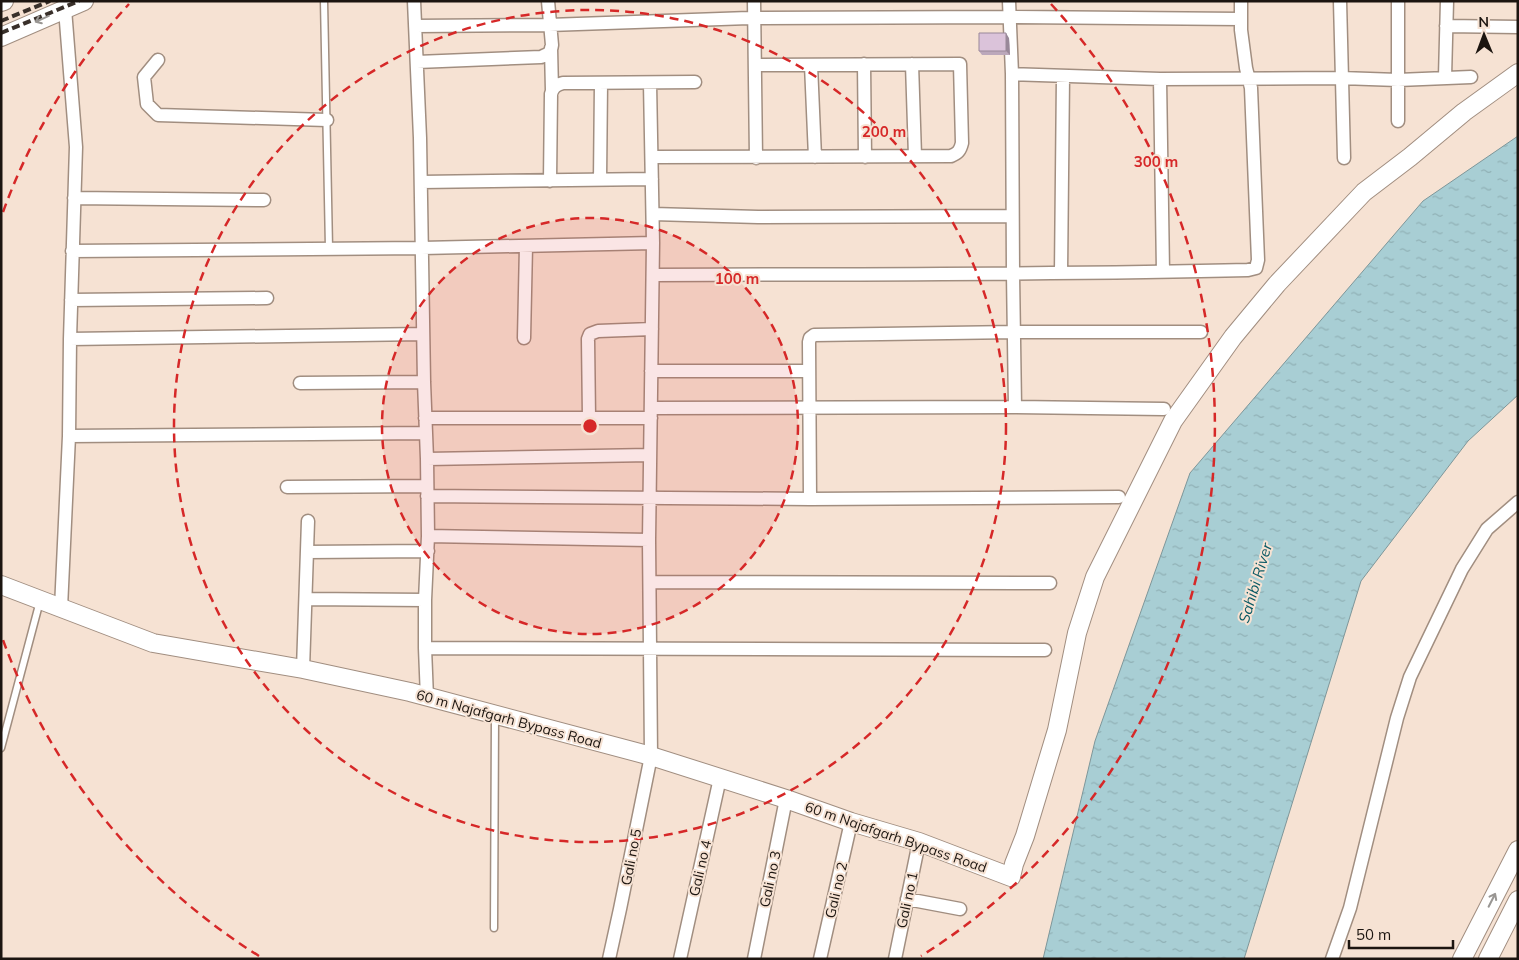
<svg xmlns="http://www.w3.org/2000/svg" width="1519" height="960" font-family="Mulish,sans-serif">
<defs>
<pattern id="water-ripples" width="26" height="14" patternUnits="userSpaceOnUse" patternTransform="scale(1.25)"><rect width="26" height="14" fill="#a8ced4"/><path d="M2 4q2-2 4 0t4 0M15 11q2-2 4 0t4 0" fill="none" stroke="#90b0b5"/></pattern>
</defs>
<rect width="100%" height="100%" fill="#f6e2d3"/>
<path fill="url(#water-ripples)" stroke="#7e9699" d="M1518,136V395L1468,441L1361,581L1244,959H1043L1095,741L1190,473L1423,201Z"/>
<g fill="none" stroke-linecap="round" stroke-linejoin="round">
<g stroke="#a18e80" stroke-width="9">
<path id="lane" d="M324,1L329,248
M1,748L40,601
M494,928L495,716"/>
</g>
<g stroke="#a18e80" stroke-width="15">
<path id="street" d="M414,1L420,138L424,382L427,459L428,536L425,600V648L427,698
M754,1L756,158
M1009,1L1012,74L1013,274L1015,407
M1340,1L1344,158
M1398,1V121
M415,26L549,25L749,18L1010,17L1241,19
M1446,26L1518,27
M551,48L552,91
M158,60L144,77L147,104L158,115L327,120
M417,62L541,57C548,54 551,53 552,45L548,1
M864,64L865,157
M912,64L915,156
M811,65L815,157
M1012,74L1160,79L1341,78L1398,80L1471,77
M1445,77L1447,1
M1160,79L1163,272
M652,157L951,156C958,153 960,151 962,143L960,64L755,65
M600,180L601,83
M550,181L551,94C553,87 556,85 563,83L695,82
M421,182L652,179
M74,198L264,200
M653,214L758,217L1012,216
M72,251L422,248L653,243
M1061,273L1063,76
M653,275C851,274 1049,275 1248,270L1256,268L1258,260L1251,88L1246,68L1241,30V1
M71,300L267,298
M524,338L526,246
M70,339L423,334
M651,371H808
M300,383L424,382
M651,408L1015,407L1164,409
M425,418H651
M589,418L588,339L590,334L598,331L652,329
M69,436L426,433
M427,459L650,455
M287,487L427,486
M427,496L810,499L1119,497
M810,499L809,342L810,338L814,335L1015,332H1201
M428,536L649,540
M307,552L428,551
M650,582L1050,583
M306,599L425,600
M61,608L69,436L70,339L76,147L65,9
M425,648L1045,650
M303,669L308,521
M907,899L960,909
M609,959L620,909L651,756L649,540L653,243L650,83
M680,959L720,778
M754,959L786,799
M820,959L851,822
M895,959L919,842
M1332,959L1350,908L1397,718L1410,677L1462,569L1487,529L1518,502"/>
</g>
<g stroke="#a18e80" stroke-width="20">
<path id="secondary" d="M1,2L4,1
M1,37L84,1
M1,585L153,643L303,669L410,692L651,756L786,799L851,822L919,842L1011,877L1014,864L1025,836L1057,730L1077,633L1095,577L1173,421L1233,337L1277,284L1364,192L1410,157L1464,112L1518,73
M1462,959L1518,850
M1488,959L1518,900"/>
</g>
<use href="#lane" stroke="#fff" stroke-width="6"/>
<use href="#street" stroke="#fff" stroke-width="12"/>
<use href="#secondary" stroke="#fff" stroke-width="18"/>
<path stroke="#39302a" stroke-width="4" stroke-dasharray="8 4" stroke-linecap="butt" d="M1,21L50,1
M1,33L79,1"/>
</g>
<path fill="#bca8bb" d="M1009,38L1010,55H982L979,51Z"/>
<path fill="#989" d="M1006,33L1009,38L1010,55L1006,51Z"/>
<path fill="#dbc3da" stroke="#989" d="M979,33H1006V51H979Z"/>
<defs><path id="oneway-shaft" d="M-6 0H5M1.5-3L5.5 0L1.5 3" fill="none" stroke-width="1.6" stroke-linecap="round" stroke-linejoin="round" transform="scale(1.25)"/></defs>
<g stroke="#999693">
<use href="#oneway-shaft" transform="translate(42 19) rotate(156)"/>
<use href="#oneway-shaft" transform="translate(1492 900) rotate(-63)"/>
</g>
<circle cx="590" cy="426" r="208" fill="#d62828" fill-opacity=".12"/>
<g fill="none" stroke="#d62828" stroke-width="2.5" stroke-dasharray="9 6">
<circle cx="590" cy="426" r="208"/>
<circle cx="590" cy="426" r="416"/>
<path d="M259 956A625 625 0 0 1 3 640M3 212A625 625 0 0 1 129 4M1051 4A625 625 0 0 1 921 956"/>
</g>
<g text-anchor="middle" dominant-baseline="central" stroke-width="4" stroke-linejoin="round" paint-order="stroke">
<g font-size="14" fill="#1c1510" stroke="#f6e2d3">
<text transform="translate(509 719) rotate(15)">60 m Najafgarh Bypass Road</text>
<text transform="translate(896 837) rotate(19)">60 m Najafgarh Bypass Road</text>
<text transform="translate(631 857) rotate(-79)">Gali no 5</text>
<text transform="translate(700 868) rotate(-77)">Gali no 4</text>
<text transform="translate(770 879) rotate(-78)">Gali no 3</text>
<text transform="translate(836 890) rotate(-77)">Gali no 2</text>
<text transform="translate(907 900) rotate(-78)">Gali no 1</text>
</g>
<g font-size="15" font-style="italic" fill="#095964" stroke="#f6e2d3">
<text transform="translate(1255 583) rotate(-73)">Sahibi River</text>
</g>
</g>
<circle cx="590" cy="426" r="8" fill="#d62828" stroke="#f6e2d3" stroke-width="2.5"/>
<g font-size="15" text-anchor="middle" font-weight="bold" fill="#d62828" stroke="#f6e2d3" stroke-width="4" stroke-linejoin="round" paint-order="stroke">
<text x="884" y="137">200 m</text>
<text x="1156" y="167">300 m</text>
<text x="737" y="284">100 m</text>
</g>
<rect width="1519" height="960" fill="none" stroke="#1c1510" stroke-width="5"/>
<g transform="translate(1484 35) rotate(359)" stroke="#f6e2d3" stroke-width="4" paint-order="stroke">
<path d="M0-4L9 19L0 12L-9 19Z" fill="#1c1510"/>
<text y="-8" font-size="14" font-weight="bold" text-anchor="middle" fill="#1c1510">N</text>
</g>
<path d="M1349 940v8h104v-8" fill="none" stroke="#1c1510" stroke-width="2.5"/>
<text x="1356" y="940" font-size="15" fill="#1c1510" stroke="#f6e2d3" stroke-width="4" paint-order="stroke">50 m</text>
</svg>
